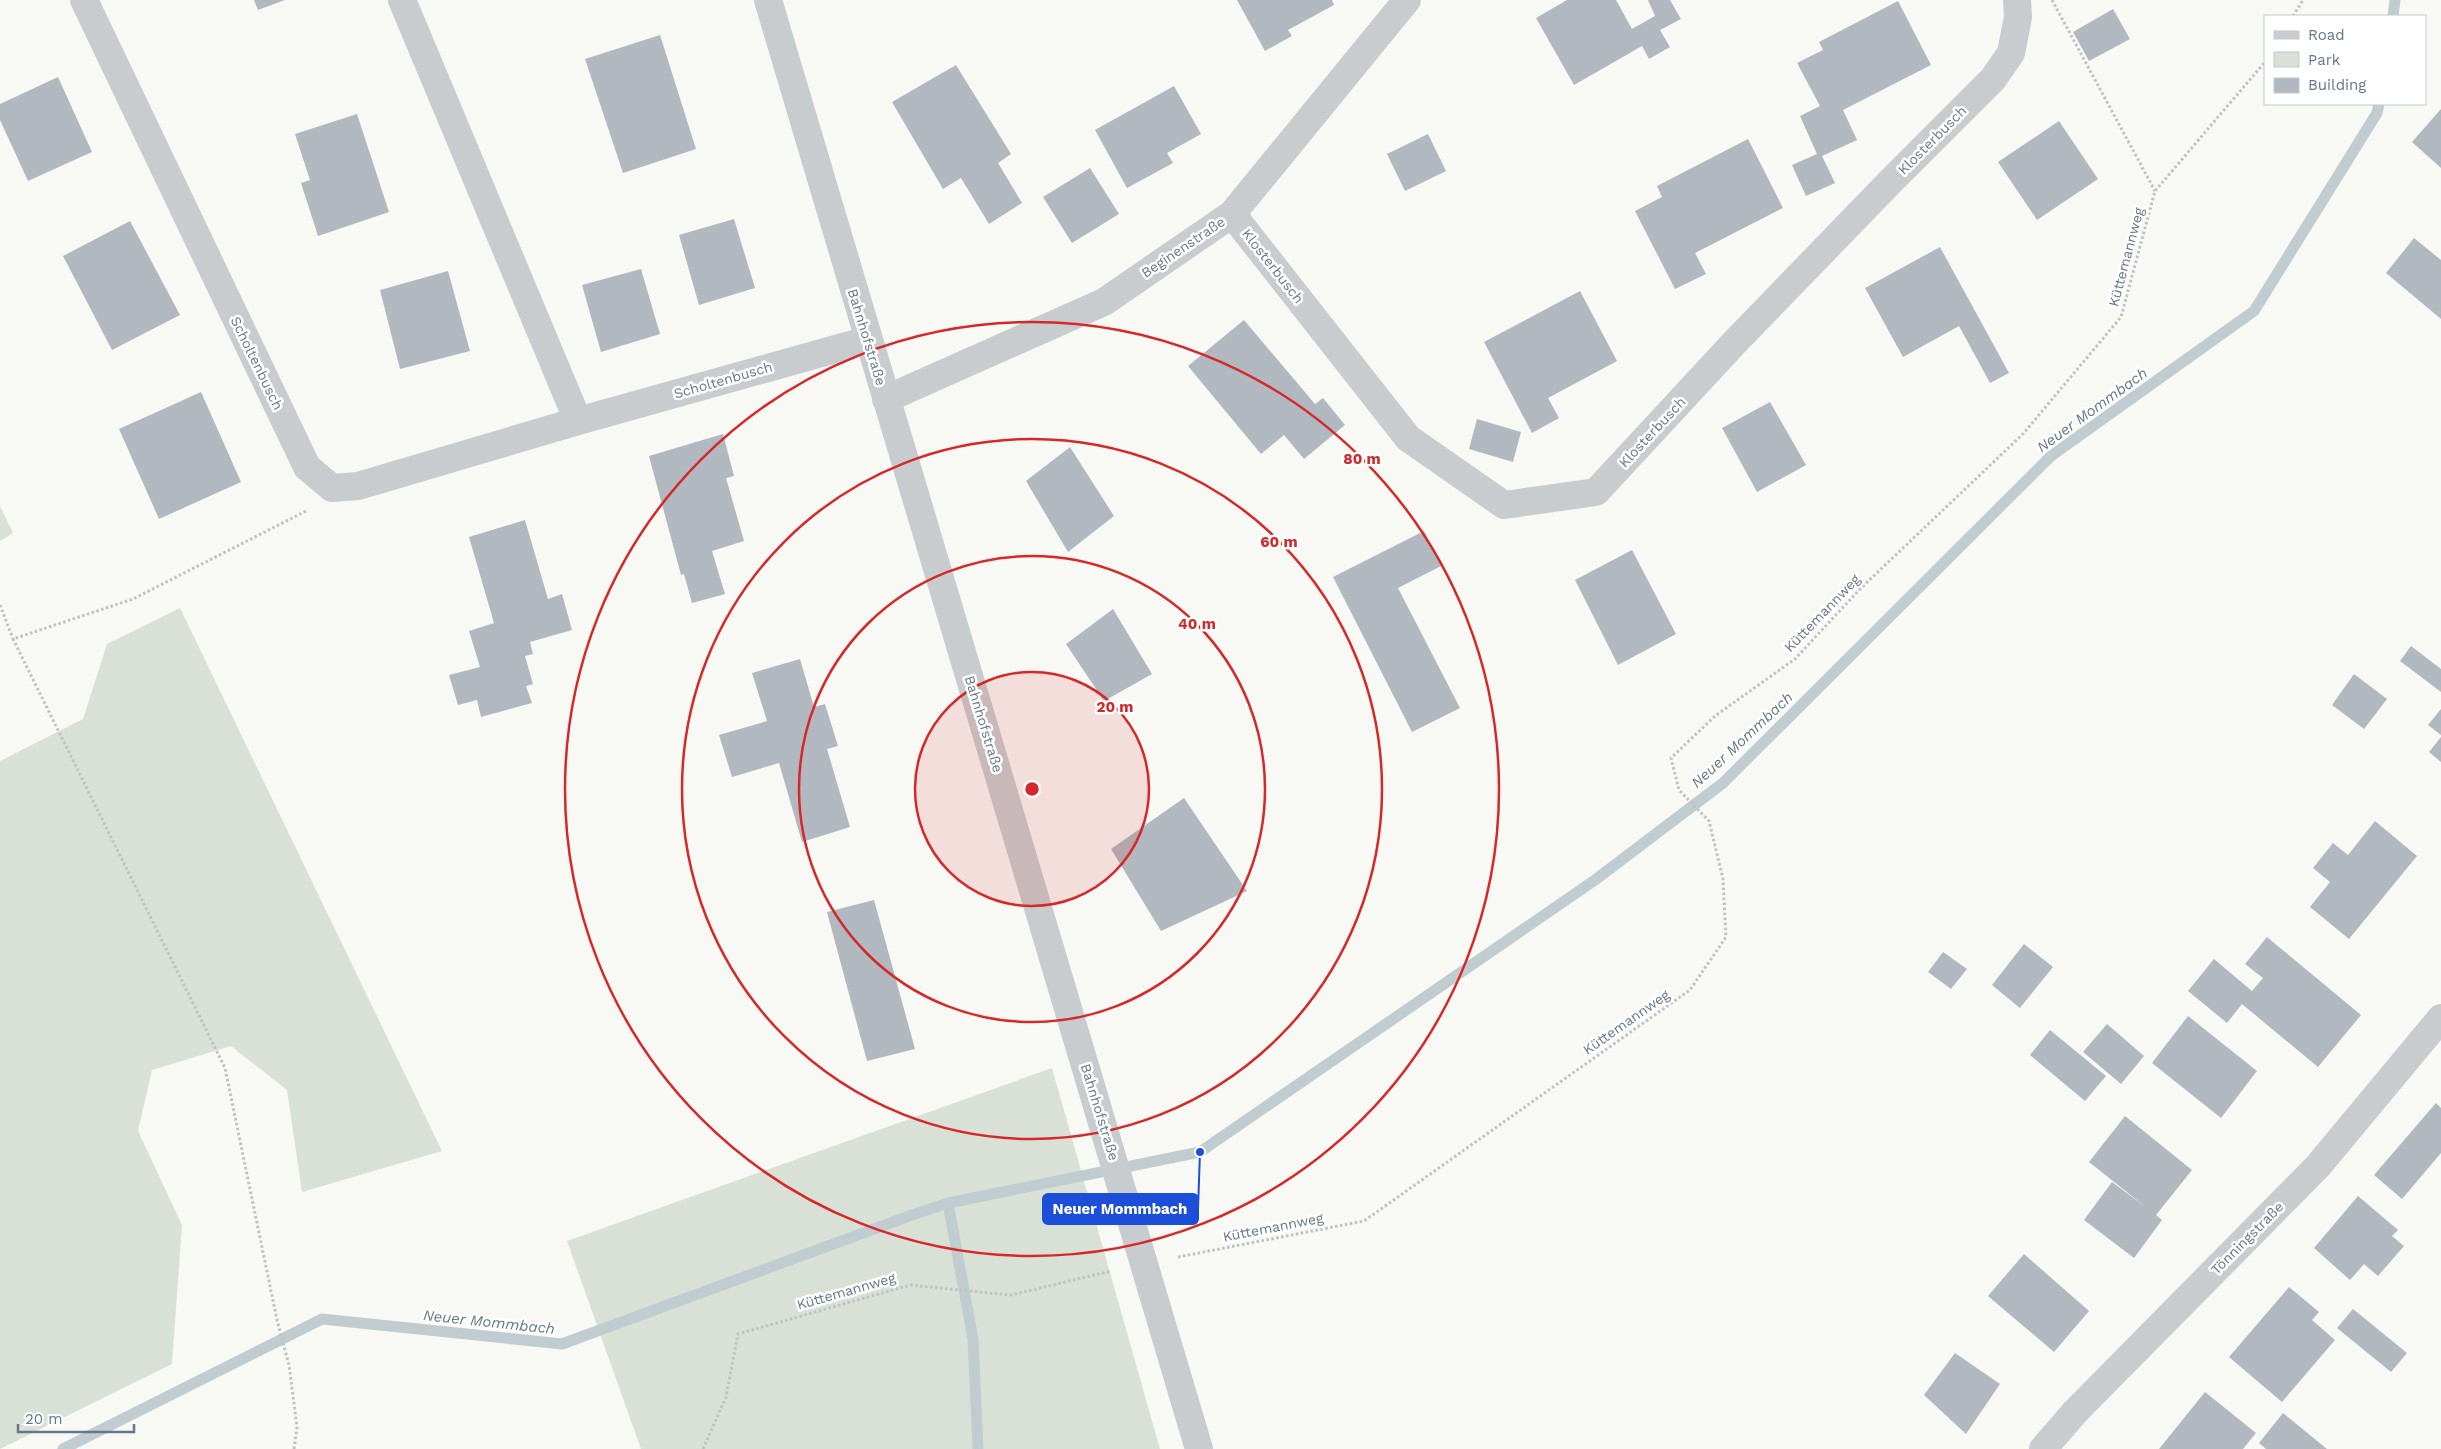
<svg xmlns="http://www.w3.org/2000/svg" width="2441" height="1449" font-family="'Work Sans',sans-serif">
<rect width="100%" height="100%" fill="#f8f8f5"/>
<path fill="#d9e1d6" d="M0,506L13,533L0,541Z
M180,608L442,1151L302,1192L287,1090L231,1046L152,1070L138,1131L182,1225L172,1364L0,1449V761L83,719L107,644Z
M1052,1068L1160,1449H641L567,1241Z"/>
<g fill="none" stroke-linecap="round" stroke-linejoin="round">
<path stroke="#c1ccd1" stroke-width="11" d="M2393,16L2395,0
M948,1203L973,1339L978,1449
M63,1449L322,1319L562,1344L912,1215L948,1203L1200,1152L1595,880L1723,783L2051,456L2254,311L2377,113L2379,104"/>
</g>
<path fill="#b1b8bf" d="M254,0H285L258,10Z
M1237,0H1332L1334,5L1288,30L1292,36L1265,51Z
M1567,0H1616L1632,29L1655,16L1648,0H1670L1681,19L1660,30L1670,47L1649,59L1642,46L1574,85L1536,18Z
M1898,1L1931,65L1843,110L1857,140L1822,156L1835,183L1806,196L1792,165L1817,154L1800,116L1820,106L1797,63L1823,50L1819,42Z
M2113,9L2130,39L2089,61L2073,32Z
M660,35L696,149L623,173L585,59Z
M956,65L1011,154L998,163L1022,203L989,224L961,178L943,189L892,102Z
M58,77L92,152L28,181L0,120V104Z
M1174,86L1201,134L1167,153L1173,163L1127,188L1095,130Z
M2441,109V168L2412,142Z
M357,114L389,212L318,236L301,183L310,180L295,134Z
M2059,121L2098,179L2037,220L1998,162Z
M1428,134L1446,171L1405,191L1387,154Z
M1748,139L1783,208L1695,253L1706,274L1675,289L1635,211L1662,197L1657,186Z
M1090,168L1119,214L1072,243L1043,197Z
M734,219L755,288L699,305L679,235Z
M130,221L180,315L112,350L63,256Z
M2414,238L2441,260V319L2386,273Z
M1940,247L2009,373L1990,383L1959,326L1903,357L1865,288Z
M641,269L660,334L601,352L582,285Z
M448,271L470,351L400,369L380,290Z
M1580,291L1617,361L1548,398L1559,418L1532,433L1484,342Z
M1244,320L1315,404L1323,398L1345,425L1304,459L1284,435L1261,454L1188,366Z
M201,392L241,482L159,519L119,429Z
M1770,402L1806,465L1757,492L1722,428Z
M1477,419L1521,432L1513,462L1469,449Z
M723,434L734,476L726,478L744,541L712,551L725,594L692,603L684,574L681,575L649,456Z
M1070,447L1114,516L1068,552L1026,481Z
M525,520L548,599L562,594L572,630L530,642L533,654L525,656L533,684L526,686L532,703L481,717L477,700L458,705L449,675L480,667L469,631L494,623L469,537Z
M1424,531L1441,566L1398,588L1460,708L1412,732L1333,577Z
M1632,550L1676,634L1618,665L1575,580Z
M1113,609L1152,674L1104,701L1066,644Z
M2411,646L2441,669V692L2400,661Z
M800,659L814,707L825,704L838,746L827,749L850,827L802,842L779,763L732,777L719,735L767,721L752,673Z
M2354,674L2387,699L2364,729L2332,705Z
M2441,709V735L2428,725Z
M2441,737V762L2429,752Z
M1184,798L1247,891L1161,931L1111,849Z
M2375,821L2417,856L2349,939L2310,907L2330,882L2313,868L2333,843L2348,855Z
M874,900L915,1049L867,1061L827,912Z
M2267,937L2361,1015L2318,1067L2242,1004L2227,1023L2188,991L2214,959L2252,991L2263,978L2245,964Z
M2024,944L2053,967L2020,1008L1992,985Z
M1943,952L1967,969L1951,989L1928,972Z
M2188,1016L2257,1071L2221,1118L2152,1063Z
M2107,1024L2144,1056L2121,1084L2083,1052Z
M2050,1030L2106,1076L2085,1101L2030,1055Z
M2436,1103L2441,1108V1153L2402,1199L2374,1175Z
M2125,1116L2192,1170L2156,1215L2162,1220L2134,1258L2084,1220L2112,1182L2147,1208L2089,1162Z
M2358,1196L2398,1230L2392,1236L2404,1246L2378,1276L2364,1264L2350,1280L2314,1248Z
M2024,1254L2089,1311L2054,1352L1988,1296Z
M2289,1287L2319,1312L2312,1320L2335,1340L2282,1402L2229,1357Z
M2353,1309L2407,1353L2391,1372L2337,1328Z
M1955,1353L2000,1384L1966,1434L1924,1395Z
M2205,1392L2256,1433L2243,1449H2159Z
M2283,1413L2327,1449H2266L2259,1443Z"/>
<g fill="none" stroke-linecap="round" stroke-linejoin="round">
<path stroke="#bfc2c4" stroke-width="3" stroke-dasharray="2.5 2.5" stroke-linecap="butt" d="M2052,0L2155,191
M2293,16L2303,0
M0,605L13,639
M1178,1257L1364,1221L1690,990L1726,937L1723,879L1709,821L1679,790L1671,758L1715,716L1795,659L1861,588L2023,434L2121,317L2155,191L2265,62
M294,1449L297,1427L289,1365L277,1320L225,1068L13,639L133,599L306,511
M703,1449L726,1397L738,1334L910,1285L1011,1295L1111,1271"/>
<path stroke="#c8cccf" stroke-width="28" d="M84,0L307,467L332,488L358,486L578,421L868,340
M402,0L578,421
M1232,214L1408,438L1504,505L1596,492L1735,342L1889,183L1993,79L2011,53L2018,17L2017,0
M886,399L1104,302L1232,214L1407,0
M2043,1449L2075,1412L2318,1166L2441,1018"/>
<path stroke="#c8cccf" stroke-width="28" d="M768,0L1199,1449"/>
</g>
<circle cx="1032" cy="789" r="117" fill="#d62828" fill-opacity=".12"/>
<g fill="none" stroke="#d62828" stroke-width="2.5">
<circle cx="1032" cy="789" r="117"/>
<circle cx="1032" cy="789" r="233"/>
<circle cx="1032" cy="789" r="350"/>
<circle cx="1032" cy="789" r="467"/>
</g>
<g text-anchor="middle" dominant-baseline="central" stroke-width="5" stroke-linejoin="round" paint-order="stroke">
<g font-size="14" fill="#657789" stroke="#fff">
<text transform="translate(1932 140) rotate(-45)">Klosterbusch</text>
<text transform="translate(1183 247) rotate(-34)">Beginenstraße</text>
<text transform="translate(2126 257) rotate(-75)">Küttemannweg</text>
<text transform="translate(1273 266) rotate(52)">Klosterbusch</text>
<text transform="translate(867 337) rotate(73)">Bahnhofstraße</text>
<text transform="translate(257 363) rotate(64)">Scholtenbusch</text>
<text transform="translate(723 380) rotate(-16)">Scholtenbusch</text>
<text transform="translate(1652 432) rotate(-47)">Klosterbusch</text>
<text transform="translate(1822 613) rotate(-46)">Küttemannweg</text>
<text transform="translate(984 724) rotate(73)">Bahnhofstraße</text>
<text transform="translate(1626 1022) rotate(-35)">Küttemannweg</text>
<text transform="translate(1100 1112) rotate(73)">Bahnhofstraße</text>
<text transform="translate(1273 1227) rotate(-11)">Küttemannweg</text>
<text transform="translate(2247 1238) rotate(-45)">Tönningstraße</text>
<text transform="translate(846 1291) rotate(-16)">Küttemannweg</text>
</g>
<g font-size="15" font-style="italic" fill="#617984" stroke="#fff">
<text transform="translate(2092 410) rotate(-36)">Neuer Mommbach</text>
<text transform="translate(1742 740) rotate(-43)">Neuer Mommbach</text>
<text transform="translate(489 1322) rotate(6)">Neuer Mommbach</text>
</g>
</g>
<circle cx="1032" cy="789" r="8" fill="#d62828" stroke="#fff" stroke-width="2.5"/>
<g font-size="15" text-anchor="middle" font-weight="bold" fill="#d62828" stroke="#fff" stroke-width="5" stroke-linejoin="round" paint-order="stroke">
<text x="1362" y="464">80 m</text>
<text x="1279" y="547">60 m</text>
<text x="1197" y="629">40 m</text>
<text x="1115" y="712">20 m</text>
</g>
<path fill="none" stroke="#1d4ed8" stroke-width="2" d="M1200 1152L1198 1209"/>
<circle fill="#1d4ed8" stroke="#fff" stroke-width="2" cx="1200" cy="1152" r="5"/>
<rect fill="#1d4ed8" stroke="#1d4ed8" stroke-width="2" x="1043" y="1194" width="155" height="30" rx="5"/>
<g font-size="15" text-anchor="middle" font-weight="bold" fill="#fff">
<text x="1120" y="1214">Neuer Mommbach</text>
</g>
<rect x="2264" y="15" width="162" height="90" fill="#ffffff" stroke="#c1c9d0"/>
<rect x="2274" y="31" width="25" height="8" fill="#c8cccf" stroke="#c1c9d0"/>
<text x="2308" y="40" font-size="15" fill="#657789">Road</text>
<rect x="2274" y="52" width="25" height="15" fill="#d9e1d6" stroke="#c1c9d0"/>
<text x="2308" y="65" font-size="15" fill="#657789">Park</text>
<rect x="2274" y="78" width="25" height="15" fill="#b1b8bf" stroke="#c1c9d0"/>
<text x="2308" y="90" font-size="15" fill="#657789">Building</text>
<path d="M18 1424v8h116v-8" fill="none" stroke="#657789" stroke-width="2.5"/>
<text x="25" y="1424" font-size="15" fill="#657789" stroke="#ffffff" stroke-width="4" paint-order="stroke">20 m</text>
</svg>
